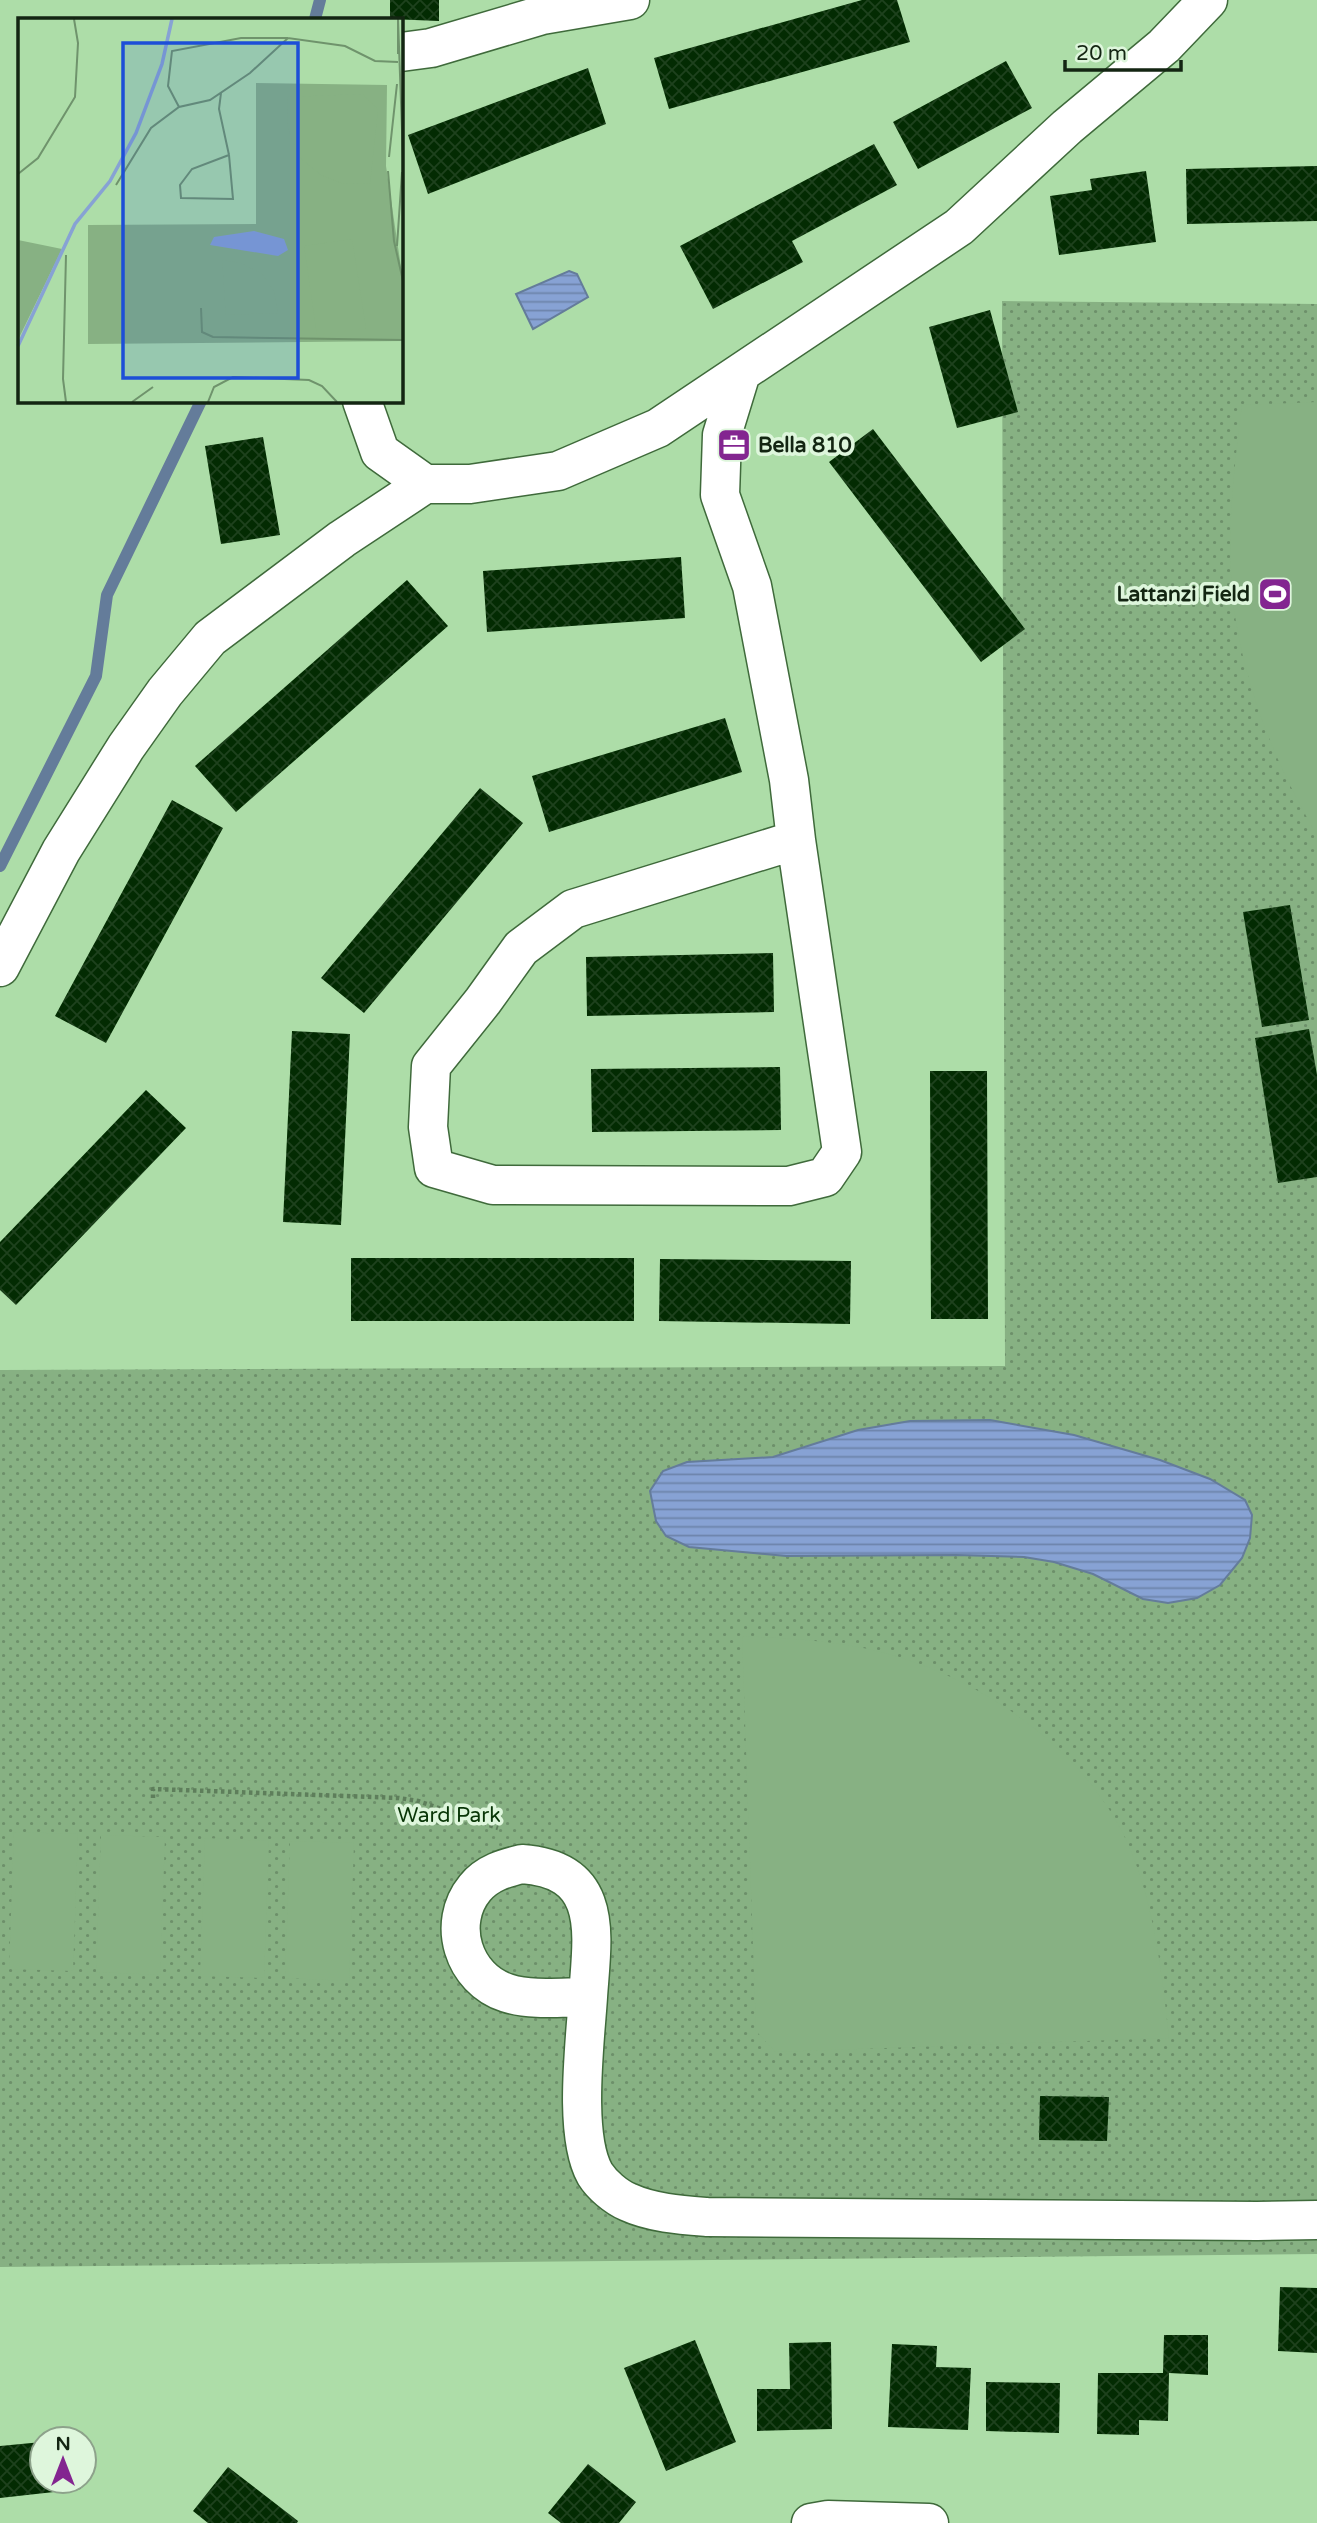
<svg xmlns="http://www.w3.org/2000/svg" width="1317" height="2523" font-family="'Varela Round',sans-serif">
<defs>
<pattern id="grass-dots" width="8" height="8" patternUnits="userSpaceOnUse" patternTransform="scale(1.75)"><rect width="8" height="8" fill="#87b183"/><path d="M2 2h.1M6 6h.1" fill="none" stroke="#6d906a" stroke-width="1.8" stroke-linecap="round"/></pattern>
<pattern id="water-rules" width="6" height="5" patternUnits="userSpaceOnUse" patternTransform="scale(1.75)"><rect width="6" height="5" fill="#87a2d4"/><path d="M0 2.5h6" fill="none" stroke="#6d84ab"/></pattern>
<pattern id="building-cross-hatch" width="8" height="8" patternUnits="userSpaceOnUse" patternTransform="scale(1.75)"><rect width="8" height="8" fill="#032b02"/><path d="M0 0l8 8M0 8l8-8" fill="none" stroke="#1e411d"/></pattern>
</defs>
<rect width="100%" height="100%" fill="#addda8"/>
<path fill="url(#grass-dots)" d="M1002,301L1317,304V2254L0,2267V1370L1005,1366Z"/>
<path fill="#87b183" d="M1317,402V835C1278,769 1249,698 1236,622C1224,551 1233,475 1242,405Z
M742,1636C781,1638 820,1640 858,1647C973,1668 1099,1753 1137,1867C1156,1921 1163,1981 1169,2038L775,2052L756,2031Z
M14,1832L78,1834L73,1971L9,1969Z
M101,1835L165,1837L160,1975L96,1972Z
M205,1838L269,1841L264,1978L200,1976Z
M290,1841L354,1843L349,1981L285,1978Z"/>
<path fill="url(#water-rules)" stroke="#647c9a" stroke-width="2" d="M569,271L577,274L588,297L533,329L516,294Z
M990,1420L1074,1435L1160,1460L1210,1479L1245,1500L1252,1515L1250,1538L1242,1558L1220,1585L1197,1598L1168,1603L1143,1599L1093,1574L1054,1562L1024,1557L956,1555L786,1556L689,1547L666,1536L656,1521L650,1491L663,1471L687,1462L773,1457L858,1430L910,1421Z"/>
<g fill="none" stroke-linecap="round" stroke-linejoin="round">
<path stroke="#647c9a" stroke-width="12" d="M315,19L320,0
M0,866L96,676L107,595L201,401"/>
</g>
<path fill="url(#building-cross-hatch)" d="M390,0H439V21L390,19Z
M862,0H897L910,42L669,109L654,58Z
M1006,61L1032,108L918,169L893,122Z
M588,68L606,124L428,194L408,135Z
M874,144L897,185L792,241L803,262L713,309L680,246Z
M1317,166V221L1187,224L1186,169Z
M1146,171L1156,242L1059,255L1050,196L1092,190L1090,179Z
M990,310L1018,412L957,428L929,327Z
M873,429L1025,629L981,662L829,462Z
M263,437L280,535L221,544L205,446Z
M681,557L685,618L487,632L483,571Z
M407,580L448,626L236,812L195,766Z
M725,718L742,772L549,832L532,776Z
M480,788L523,823L364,1013L321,978Z
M172,800L223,828L106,1043L55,1016Z
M1290,905L1309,1020L1262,1027L1243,912Z
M773,953L774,1012L587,1016L586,957Z
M1309,1029L1317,1075V1177L1278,1183L1255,1038Z
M292,1031L350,1034L341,1225L283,1222Z
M780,1067L781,1130L592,1132L591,1069Z
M930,1071H987L988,1319H931Z
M146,1090L186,1128L16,1305L0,1290V1242Z
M351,1258H634V1321H351Z
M660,1259L851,1261L850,1324L659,1321Z
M1040,2096L1109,2097L1107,2141L1039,2140Z
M1280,2287L1317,2288V2353L1278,2351Z
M1164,2335H1208V2375L1169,2373L1168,2421L1139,2420V2435L1097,2434L1098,2373H1163Z
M695,2340L736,2442L666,2471L624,2368Z
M831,2342L832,2429L757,2431V2389H790L789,2343Z
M892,2344L937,2346L936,2367L971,2368L968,2430L888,2427Z
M986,2382L1060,2383L1059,2433L986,2431Z
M42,2442V2481H80L81,2489L0,2498V2446Z
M588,2464L636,2502L619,2523H561L548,2513Z
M228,2467L298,2521L297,2523H208L193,2511Z"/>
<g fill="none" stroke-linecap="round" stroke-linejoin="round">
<g stroke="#3f6a3b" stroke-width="41">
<path id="minor" d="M401,52L431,48L542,15L630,0
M741,373L722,435L720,495L752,586L789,780L796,840
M362,401L380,452L425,484
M796,840L842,1152L825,1177L789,1186L493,1185L434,1168L428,1127L431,1066L483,1001L521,948L573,909Z
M0,967L61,851L126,747L165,692L210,638L342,539L425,484H470L558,471L658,428L959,227L1067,127L1164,46L1208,0
M522,1864C606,1870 592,1936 588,1997C563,1997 531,2001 507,1993C463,1979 446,1923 475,1888C487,1873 505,1868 522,1864Z
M588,1997C585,2043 573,2135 595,2174C602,2185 616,2197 628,2202C652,2213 681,2215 707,2217L1257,2221L1317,2220
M811,2523L828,2520L929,2523"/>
</g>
<path stroke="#5e7e5b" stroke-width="4.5" stroke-dasharray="3.5 3.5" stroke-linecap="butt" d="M153,1798V1789L399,1798L418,1801L498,1828"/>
<use href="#minor" stroke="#fff" stroke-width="38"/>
</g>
<defs>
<g id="office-square" transform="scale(1.75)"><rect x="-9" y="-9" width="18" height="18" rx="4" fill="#832590" stroke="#def6dc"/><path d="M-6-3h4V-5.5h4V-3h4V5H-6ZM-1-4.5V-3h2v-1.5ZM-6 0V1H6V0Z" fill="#fff"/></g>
<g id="stadium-square" transform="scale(1.75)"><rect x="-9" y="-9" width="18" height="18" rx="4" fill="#832590" stroke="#def6dc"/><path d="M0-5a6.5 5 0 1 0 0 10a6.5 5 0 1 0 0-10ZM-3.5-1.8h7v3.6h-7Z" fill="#fff"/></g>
</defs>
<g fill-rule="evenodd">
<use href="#office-square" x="734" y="445"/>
<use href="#stadium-square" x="1275" y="594"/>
</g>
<g text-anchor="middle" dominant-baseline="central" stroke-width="7" stroke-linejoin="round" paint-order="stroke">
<g font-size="21" font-weight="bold" fill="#132512" stroke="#def6dc" text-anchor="start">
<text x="758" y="445">Bella 810</text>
<text x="1250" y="594" text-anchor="end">Lattanzi Field</text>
</g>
<g font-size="21" fill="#083506" stroke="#def6dc">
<text x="449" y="1815">Ward Park</text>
</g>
</g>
<g transform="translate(18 18)">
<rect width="385" height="385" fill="#addda8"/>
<path d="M238,65L369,67L368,148L384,256V323L70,326V207L238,206ZM0,222L44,231L0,322Z" fill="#87b183"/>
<path d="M345,76L360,92L352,166L323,165L303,157L281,139L269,108L270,79ZM334,221L348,310L299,317L286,228ZM204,242L223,245L244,256L256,273L260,295L208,297Z" fill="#87b183"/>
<path d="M236,213L266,221L270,232L260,238L192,227L196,219Z" fill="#87a2d4"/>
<path fill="none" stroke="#87a2d4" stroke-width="3.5" d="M0,328L57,206L92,163L118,115L144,46L154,1"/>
<path fill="none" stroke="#6f936c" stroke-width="2" d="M380,1L385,140M380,1V36M203,75L201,91L211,137M161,89L150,68L154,33L223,20H270M211,137L215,181L163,180L162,167L174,151ZM371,139L379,66M370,153L376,223L385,263M0,156L20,140L57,79L60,25L56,1M98,167L133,110L161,89L192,82L232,55L270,20L327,28L357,43L380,44M379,228L384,154M183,290L184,314L195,319L385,322M48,384L45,361L48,237M114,384L135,369M190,384L196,369L215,359L291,362L304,368L319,384"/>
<path fill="#1d4ed8" fill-opacity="0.15" stroke="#1d4ed8" stroke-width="3.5" d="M105,25H280V360H105Z"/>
<rect width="385" height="385" fill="none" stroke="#132512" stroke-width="3.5"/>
</g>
<g transform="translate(63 2460)"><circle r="33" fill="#def6dc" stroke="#8da28b" stroke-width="2"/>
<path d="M0-5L12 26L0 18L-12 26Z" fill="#832590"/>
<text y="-10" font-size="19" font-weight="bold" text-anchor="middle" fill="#132512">N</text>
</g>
<path d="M1065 60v10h116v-10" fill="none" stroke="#132512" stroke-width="3.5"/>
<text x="1076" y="60" font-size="21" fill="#132512" stroke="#def6dc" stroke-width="5" paint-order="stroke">20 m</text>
</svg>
